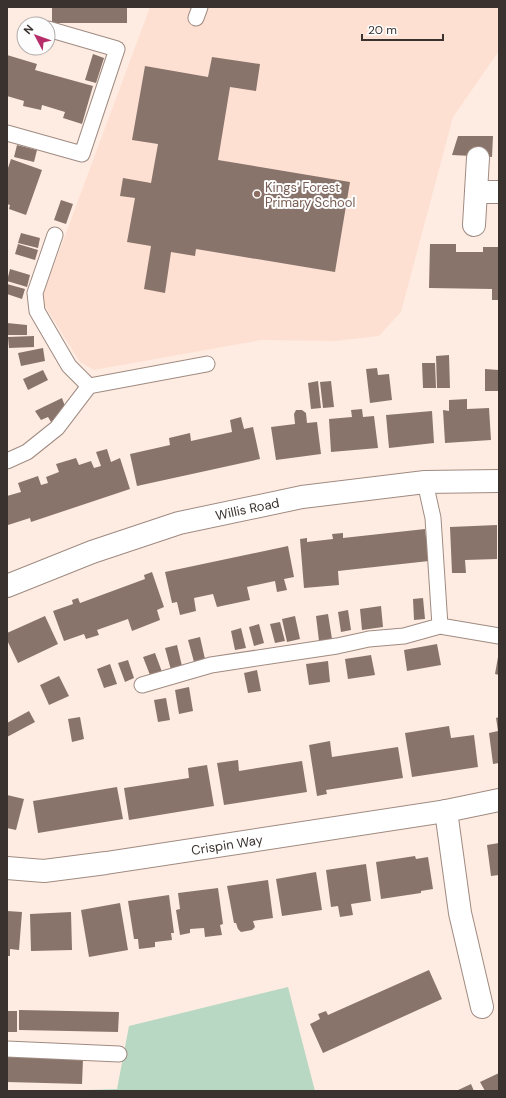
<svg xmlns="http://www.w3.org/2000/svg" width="506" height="1098" font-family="'DM Sans',sans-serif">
<rect width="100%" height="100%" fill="#feece3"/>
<path fill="#fee0d2" d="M150,7H499V51L453,117L401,312L379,336L335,341L261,340L94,370L80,362L41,300Z"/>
<path fill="#b9d8c4" d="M288,987L315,1091H56L117,1089L129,1026Z"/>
<path fill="#88746b" d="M52,7H127V23H52Z
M93,54L104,58L96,83L85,80Z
M7,55L37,64L35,70L93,86L82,124L63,118L65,112L42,105L41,110L23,106L24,101L7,96Z
M212,57L260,64L256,91L230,87L218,160L350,182L335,272L196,249L195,256L171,252L165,293L144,289L151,246L127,242L135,198L120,196L123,178L151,183L158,144L132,140L145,66L208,77Z
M458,136H493L492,157L452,155Z
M17,145L37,150L34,162L14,157Z
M11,159L42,170L26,215L9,209L10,205L7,204V171Z
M61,200L73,204L66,224L54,220Z
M21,233L40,238L38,248L18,243Z
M18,244L38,250L35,260L15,254Z
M430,244H456V252H483V247H499V300H492V289L429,288Z
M10,269L30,275L27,287L7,281Z
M7,284L25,289L22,299L7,294Z
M7,323L27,325V335H7Z
M34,336V347L9,348L8,337Z
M43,348L45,361L21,366L18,353Z
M449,355L450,388H437L436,356Z
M422,363H435L436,388H423Z
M377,368L378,375L389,374L392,400L370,403L366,369Z
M485,369L499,370V391H485Z
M43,370L48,380L28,390L23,379Z
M318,381L321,408L311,409L308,383Z
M331,381L334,407L323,408L320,382Z
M62,398L66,409L51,422L48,417L41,420L35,411Z
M467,399V409L489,408L491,440L445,443L443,410L449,411V400Z
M362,409L363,417L374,416L378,448L331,452L329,419L352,417L351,410Z
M296,410H302L306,413L307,423L317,422L321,454L276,460L271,427L295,424L294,414Z
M432,411L434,443L389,448L386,415Z
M241,417L244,429L253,427L260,459L137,486L130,454L170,445L169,438L190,433L191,441L232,432L230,420Z
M107,449L111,462L120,458L130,489L31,522L30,518L8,525L7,496L21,492L18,483L38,476L41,485L48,483L46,477L59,472L56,464L76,458L79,465L91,461L94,468L101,466L96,452Z
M497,525V559L465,560L466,573H452L450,527Z
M425,529L429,561L338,571L339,585L304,588L300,539L307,538V542L333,539L332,534L343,533V538Z
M288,546L294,577L284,579L287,590L277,592L275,581L247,587L250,600L217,607L213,594L194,598L196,611L180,615L177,602L172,603L165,572Z
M152,572L164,607L157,610L160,620L132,631L128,619L97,630L99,635L86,639L84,634L64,641L53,611L73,604L72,600L78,598L80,603L145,579L144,575Z
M423,598L425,619L414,620L413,599Z
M381,606L383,627L362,630L360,609Z
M348,610L351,630L341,632L338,612Z
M328,614L332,639L319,641L316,616Z
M45,616L58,644L18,663L7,640V633Z
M295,616L300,639L287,642L282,619Z
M280,622L285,641L275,643L270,624Z
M259,624L264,643L254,646L249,627Z
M241,628L246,648L235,650L231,631Z
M200,637L205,659L194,662L188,640Z
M437,644L441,665L407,671L404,650Z
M177,645L182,666L171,670L165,648Z
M155,653L162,672L150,675L143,657Z
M371,655L375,675L348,679L345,659Z
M498,657H499V675L495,674Z
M128,660L134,678L125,682L118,663Z
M328,661L330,682L309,685L306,664Z
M110,664L117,684L104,688L97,669Z
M257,670L261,691L248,693L244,673Z
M59,676L69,696L49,705L40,685Z
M189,687L193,711L179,714L175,690Z
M166,698L170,720L158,722L154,700Z
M29,711L35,722L7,737V723Z
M80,717L84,739L72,742L68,719Z
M499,717V763L493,764L489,733L498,731L496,718Z
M449,726L451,738L474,735L478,767L412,777L405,733Z
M330,741L332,757L398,747L403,778L326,790L327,794L317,796L309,745Z
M238,760L239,771L302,761L307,792L224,805L217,763Z
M207,765L214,806L129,820L124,788L189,778L188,768Z
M117,787L123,819L38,833L33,801Z
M7,795L24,799L16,830L7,828Z
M499,843V875L491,876L487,845Z
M415,856L416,859L428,857L433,889L421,891V893L381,899L376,862Z
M366,864L371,901L351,904L353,915L340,917L338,906L331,907L326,870Z
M316,872L322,910L282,916L276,879Z
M268,880L273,918L253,921L255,927L252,930L241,932L238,929L236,923H234L227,886Z
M218,888L223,924L220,925L222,935L205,937L204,928L190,929V933L180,935L176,910L180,909L178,893Z
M169,895L174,933H171L172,940L155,942V947L139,949L138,939H134L128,901Z
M120,903L128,950L89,957L81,910Z
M7,911L22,912L19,950L10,949V956H7Z
M71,912L72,950L31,951L30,914Z
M429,970L442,999L323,1053L310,1024L320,1019L318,1014L326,1011L328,1015Z
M19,1010L119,1012L118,1032L19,1030Z
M7,1011H17V1032H7Z
M7,1057L83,1059L82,1084L7,1082Z
M499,1073V1091H485L480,1082Z
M471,1084L474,1091H456Z"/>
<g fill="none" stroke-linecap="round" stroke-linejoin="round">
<g stroke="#9f8b81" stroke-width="17">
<path id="lane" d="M196,18L200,7
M7,133L82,154L117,49L48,29
M55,235L35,293L37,311L69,366L89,386L207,364
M7,461L27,452L57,428L89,386
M425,482L433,518L440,626L499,636
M142,685L211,665L337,646L369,639L404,636L440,626
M7,1049L119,1054"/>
</g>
<g stroke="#9f8b81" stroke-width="24">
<g id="street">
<path d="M476,192H499"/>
<path d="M474,225L478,158"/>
<path id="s1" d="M7,586L92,552L179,523L302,497L425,482L499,481"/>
<path d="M446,811L460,913L482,1007"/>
<path id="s2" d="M7,868L44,871L106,863L446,811L499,800"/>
</g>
</g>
<use href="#lane" stroke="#fff" stroke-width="15"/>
<use href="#street" stroke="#fff" stroke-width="22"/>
</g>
<circle fill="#8d6e63" stroke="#fdfdfd" stroke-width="1.5" cx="257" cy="194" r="4"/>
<g text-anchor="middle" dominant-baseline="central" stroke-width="4" stroke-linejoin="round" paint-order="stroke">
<g font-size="13" fill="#785e54" stroke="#fdfdfd" text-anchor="start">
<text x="265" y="187">Kings' Forest<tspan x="265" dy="15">Primary School</tspan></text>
</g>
<g font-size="13" fill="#3a322e" stroke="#fdfdfd">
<text stroke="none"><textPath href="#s1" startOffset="253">Willis Road</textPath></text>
<text stroke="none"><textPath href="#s2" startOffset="222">Crispin Way</textPath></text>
</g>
</g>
<rect width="506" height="1098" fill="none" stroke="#3a322e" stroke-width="16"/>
<g transform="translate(36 36) rotate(311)"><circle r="19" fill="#fdfdfd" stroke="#afacaa"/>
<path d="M0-3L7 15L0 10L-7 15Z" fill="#b62d6a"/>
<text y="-6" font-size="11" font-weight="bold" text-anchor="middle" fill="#3a322e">N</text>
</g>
<path d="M362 34v6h81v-6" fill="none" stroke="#3a322e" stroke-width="2"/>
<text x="368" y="34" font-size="12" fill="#3a322e" stroke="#fdfdfd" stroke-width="3" paint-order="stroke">20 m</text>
</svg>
